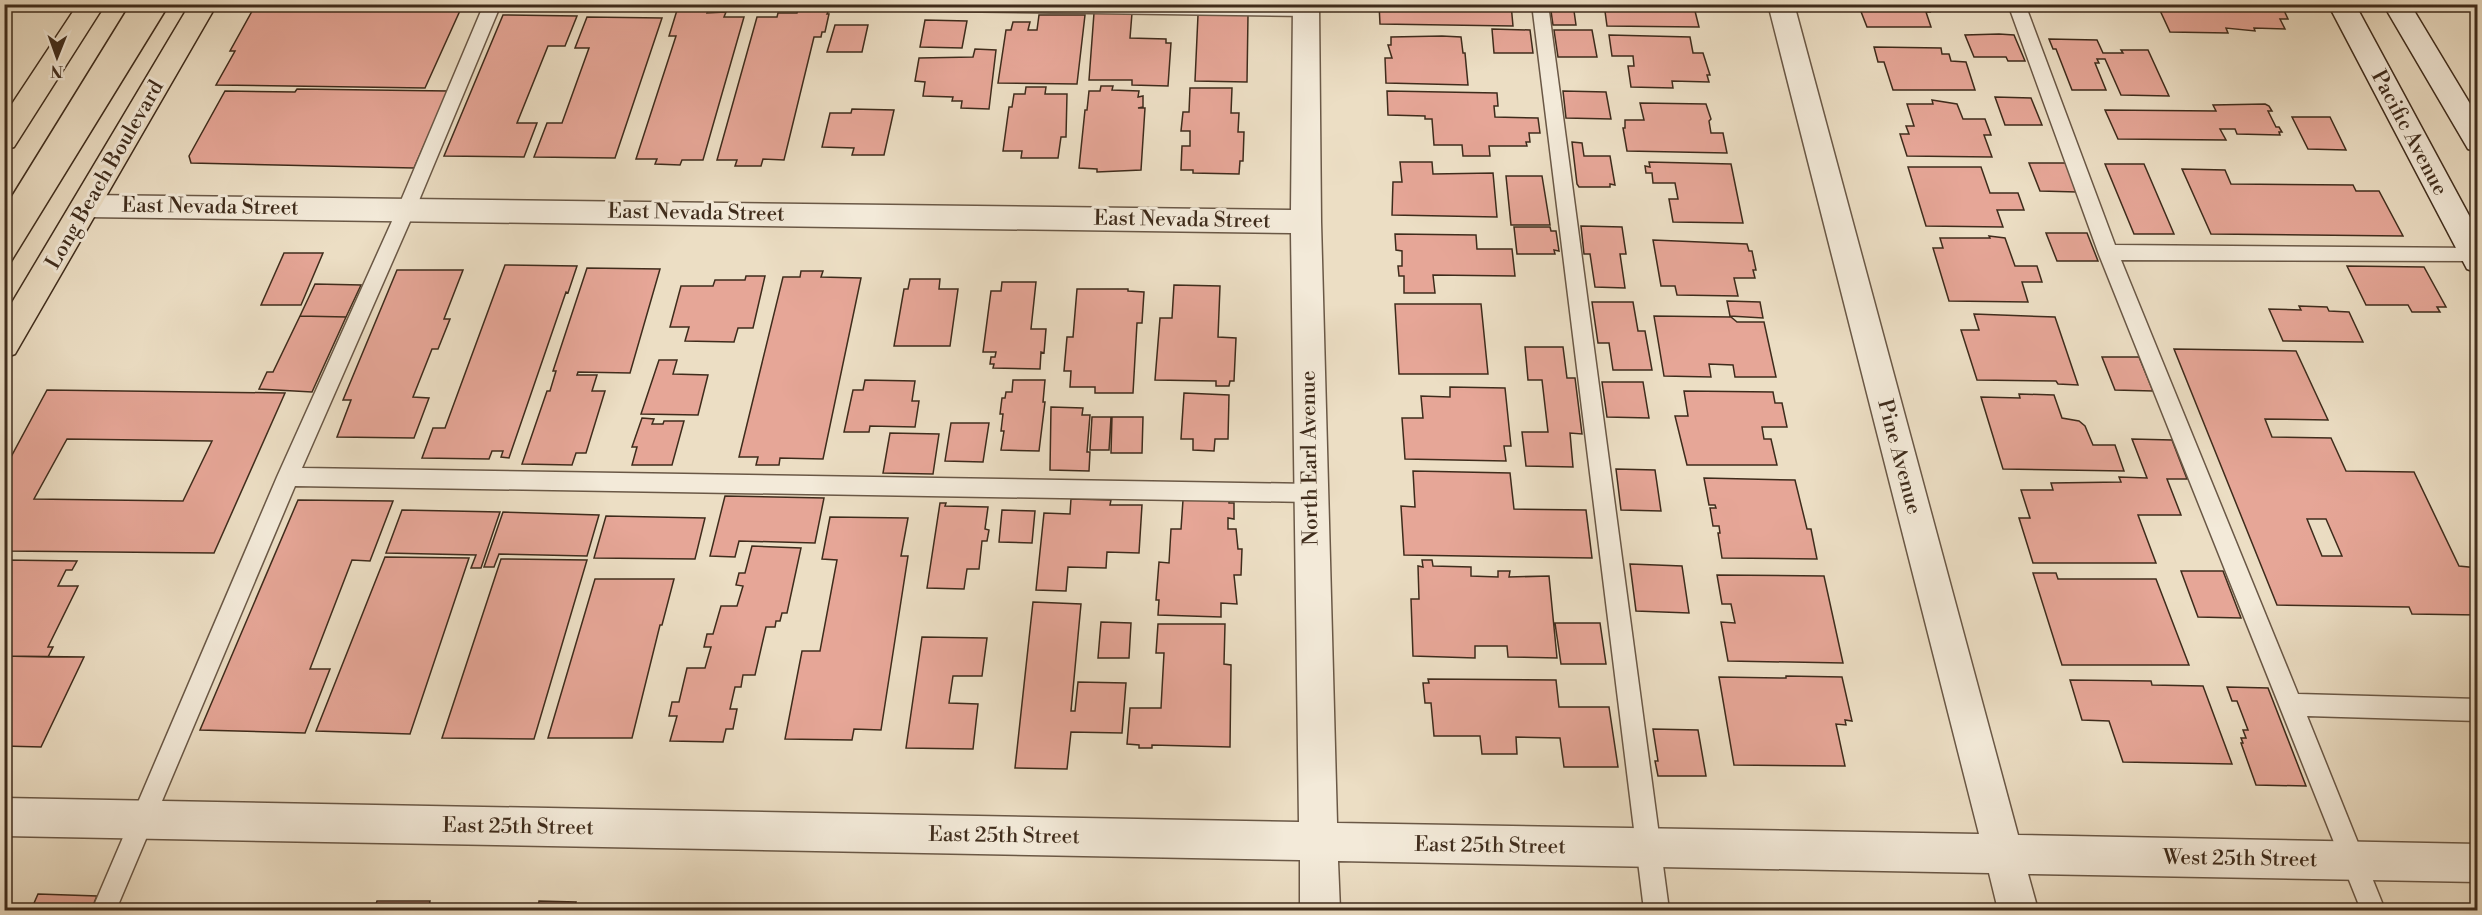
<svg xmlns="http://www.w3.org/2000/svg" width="2482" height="915" font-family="'Libre Bodoni',serif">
<rect width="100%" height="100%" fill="#ecdec4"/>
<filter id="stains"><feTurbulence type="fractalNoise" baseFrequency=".00333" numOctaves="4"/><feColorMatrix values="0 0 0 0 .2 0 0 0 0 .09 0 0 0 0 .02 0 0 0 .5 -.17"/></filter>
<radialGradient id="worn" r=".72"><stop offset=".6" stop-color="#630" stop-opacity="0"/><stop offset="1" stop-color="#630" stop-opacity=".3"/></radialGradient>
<path fill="#e6a697" stroke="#3f2c1c" stroke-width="1.5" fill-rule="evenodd" d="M256,4H463L425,88L216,85L235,51H230Z
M1379,4H1511L1513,26L1380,24Z
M1550,4H1573L1576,25H1553Z
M1604,4H1680L1682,11H1695L1699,27L1607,26Z
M1858,4H1927L1930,12H1926L1931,27H1867Z
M2157,4H2281L2288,19H2280L2285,29L2254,28L2255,31L2226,28L2228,33L2170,32Z
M678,7L709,8L707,13L726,12L724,17H744L703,160H682L680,165L655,164L657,159H636L676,36H669Z
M798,9L829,10L827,14H829L825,32H822L821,37H814L784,160L763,159L761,166H735L737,160H717L757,17H777L778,13H797Z
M1094,13H1132L1130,38L1166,39V43H1171L1168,86L1132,85V80H1089Z
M503,15L577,16L565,46H548L517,123H537L524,157L444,156Z
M1039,15H1085L1077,84L998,83L1006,30H1011L1013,22H1030L1028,30H1037Z
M1198,15H1248L1247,82L1195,81Z
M587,17L662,18L615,158L534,157L547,123H562L589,48H575Z
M925,20L967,21L962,48L920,47Z
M835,25H868L862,52H827Z
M1492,29L1530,30L1533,53H1494Z
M1554,30H1592L1597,57H1558Z
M1999,34L2014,35L2025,61H2008L2006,57H1974L1965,35Z
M1609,35L1690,37L1693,53H1703L1710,75H1707L1709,82L1672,81L1673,88L1631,87L1628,66H1634L1633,56H1612Z
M1442,36L1461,37L1463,53H1465L1468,85L1386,83L1385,58H1392L1388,45H1391V37Z
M2049,39L2097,40L2103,53H2123L2121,50H2148L2169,96L2121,95L2105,59H2097L2099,63H2095L2106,90H2072L2056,49H2053Z
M1874,47L1941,48L1942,54H1949L1951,61L1966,62L1975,90H1893L1884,62H1878Z
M975,49L996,50L989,109L961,108L962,101H952L953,97L923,96L925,82L915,81L919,58L973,57Z
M1101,86H1113L1112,90L1139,91L1138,97L1143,96V107L1138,108H1145L1141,170L1097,172V169L1079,168L1085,110H1087L1089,91H1100Z
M1026,87H1046L1045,94H1067L1066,137H1061L1058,158H1021L1022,151H1003L1009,107H1012L1014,94H1025Z
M1190,88H1232L1231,113H1239L1238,132H1244L1243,161H1240L1239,174L1193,173V170H1181L1182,146H1190V131H1181L1183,112H1189Z
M297,89L448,91L414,168L191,163L189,156L225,91L295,92Z
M1387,91L1497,93L1498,106H1494L1495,117L1538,118L1540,133H1529L1530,142H1526L1527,146H1489L1490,156H1463L1462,145H1434L1432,119H1425V116L1388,115Z
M1563,91L1606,92L1611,119L1566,118Z
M1995,97L2031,98L2042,125H2005Z
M1932,100L1957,104L1963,119H1985L1991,135H1984L1992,157L1907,156L1900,134H1909L1906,126H1914L1907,104H1933Z
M1640,103L1706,104L1711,119L1709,121L1711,133H1723L1727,153L1627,151L1623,128H1625V120H1644Z
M2265,104L2269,106L2272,111H2268L2276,127H2279L2282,132H2279L2280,135L2237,134L2235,129H2220L2226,140L2118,139L2105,110L2216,111L2213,105Z
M852,109L894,110L884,155H852L854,148L822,147L830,113H851Z
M2292,117H2330L2346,150L2308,149Z
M1572,142L1582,143L1584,156H1610L1615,185L1610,184V187H1579L1577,184Z
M1400,162H1432L1433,174L1493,173L1497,217L1392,215L1393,182H1402Z
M1649,162L1731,164L1743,223L1673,222L1669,199H1678L1675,183H1653L1652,173H1646L1645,166L1650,167Z
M2029,163H2066L2077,192L2040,191Z
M2105,164H2144L2174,234H2134Z
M1908,167H1981L1990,193H2018L2024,210H1997L2003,227L1926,226Z
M2182,169L2225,170L2231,184L2353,185L2356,191H2379L2403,236L2211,234Z
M1506,176H1542L1550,225H1511Z
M1581,226L1622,227L1626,254H1620L1625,288L1595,287L1590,254H1584Z
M1514,227H1550L1551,231H1556L1559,251L1554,250L1555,254H1517Z
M2046,233H2087L2098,261H2057Z
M1395,234L1476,235L1477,249H1512L1515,276L1433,275L1435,293H1404V276H1399L1398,266H1402V251L1396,250Z
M1989,236L2005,238L2015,266H2037L2042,282H2022L2028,302L1949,301L1933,248H1943L1940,238H1990Z
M1653,240L1747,244L1749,251H1752L1756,270H1753L1755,278H1734L1738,296L1677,295L1675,286H1661Z
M284,253H323L301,305H261Z
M505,265L577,266L568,293L566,292L511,452L509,458L501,457L503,451H492L489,459L422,458L433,428H445Z
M2347,266L2424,267L2446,307H2437L2440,312H2412L2408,305H2366Z
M587,268L660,269L630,373L578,372L577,375H597L592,391H605L586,453H576L572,465L522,464L547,391H550L556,371H553Z
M397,270H463L444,319H450L438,349H432L413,397L429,398L414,438L337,437L351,400H343Z
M801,271H823L821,277L861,278L823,459L780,458L779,465H756L758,457H739L783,277H800Z
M746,276H765L753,328H738L734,342L685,341L689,327H670L681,286H713L715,280H745Z
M910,279H940L939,289H958L950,346H894L904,289H908Z
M1002,282H1036L1031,329H1046L1044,353L1041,352L1040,369L993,368L994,364H990L991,357H995L996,352H983L991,291H1001Z
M315,284L361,285L346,317L300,316Z
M1174,285L1220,286L1218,337L1236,338L1234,381H1230L1229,386H1216V381L1155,380L1160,318H1172Z
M1077,289H1128V291L1144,292L1142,323H1137L1133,393H1095V387H1070L1071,371H1064L1067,337H1073Z
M1727,301L1760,302L1763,318L1730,316Z
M1592,302H1633L1638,331H1645L1652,370H1613L1609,343H1598Z
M1395,304H1481L1488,374H1399Z
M2299,306L2327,307L2329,311L2349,312L2363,342L2283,341L2269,309L2301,310Z
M1974,314L2055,317L2078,385L2058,384L2056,381L1977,380L1961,330H1979Z
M300,316L346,317L312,392L259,389L267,372H273Z
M1654,316L1731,317L1737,322H1764L1776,377H1735L1733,365L1709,364L1711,377L1664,376Z
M1525,347H1563L1567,378H1575L1582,434L1570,433L1573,467L1526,466L1522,432H1548L1542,380H1528Z
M2174,349L2296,351L2328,420L2265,419L2272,437L2331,438L2346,471L2414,472L2459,566L2478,568V615L2412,614L2409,607L2277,605ZM2307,519H2326L2342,556H2322Z
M2102,357H2139L2153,391L2115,390Z
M659,360H677L673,374L708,375L698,415L641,414Z
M865,380L915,381L912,401H919L915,427L870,426L869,432H844L853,390H863Z
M1013,380H1045L1043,402H1045L1039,451L1001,450L1004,431H1001L1003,414H1000L1002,398H1005L1006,392H1012Z
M1602,382H1643L1649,418L1607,417Z
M1450,387L1505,388L1511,446H1504L1506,461L1405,459L1402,418H1423L1421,396L1450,397Z
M47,390L285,393L214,553L4,551V470ZM67,439L212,441L183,501L34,499Z
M1684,391L1773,392L1775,403H1782L1787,427H1762L1764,439H1771L1777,465H1687L1675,416H1688Z
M1184,393L1229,395L1228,439H1215L1214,451L1193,450V439H1181Z
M2019,394L2054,395L2062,418L2079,421L2085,426L2093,445H2115L2124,471L2003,469L1981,397L2020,398Z
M1051,407L1083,408L1082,415H1090L1087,452H1090L1089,471L1050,470Z
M1092,417H1111L1109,450H1090Z
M1112,417H1143L1142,453H1111Z
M642,418L654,419L652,424H663L664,421H684L672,465H632L637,447H632Z
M951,423H989L983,462L945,461Z
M890,433L939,434L933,474L883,473Z
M2132,439L2172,440L2187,479H2167L2181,515H2138L2156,563H2033L2019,518H2030L2021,490H2053L2051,483L2121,482L2119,477L2147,478Z
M1616,469L1655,470L1661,511L1621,510Z
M1413,471L1510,473L1514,509L1586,510L1592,558L1404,555L1401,506L1415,507Z
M1704,478L1795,480L1807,529H1811L1817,559L1722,558L1718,533H1720L1719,526H1713L1710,508H1716L1715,505H1709Z
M725,496L824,498L815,543L739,541L735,557L710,556Z
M1071,499L1111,500L1110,505H1142L1139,553L1107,552L1106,568L1068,567L1066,591L1036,590L1044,513L1070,514Z
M298,500L393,501L370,561L352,560L310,669H330L305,733L200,730Z
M1183,500H1229V503H1234V519L1228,518V529H1236L1238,549H1242L1241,575H1234L1237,604L1221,603V617L1158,615L1159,600H1156L1159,562L1169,563L1171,529H1181Z
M940,503H946L945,506L988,507L985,529L989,530L987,541H982L979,569H967L964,589L927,588Z
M402,510L500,512L481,568H471L476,555L386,553Z
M1002,510L1035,511L1032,543L999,542Z
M503,512L599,515L587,556L499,554L494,567H484Z
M606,516L705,518L695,559L594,558Z
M830,517L908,518L901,556H908L881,730L854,729L852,740L785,739L802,651H820L837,560L822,559Z
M752,546L801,548L787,613H782L780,621H776L775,627H766L755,675H743L741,687H735L730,709H737L733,729H726L723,742L670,741L677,716H669L672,702H679L687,668H705L711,647H704L707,634H713L721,606H737L743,586L736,585L739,573H745Z
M385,557L469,558L410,734L316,731Z
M501,559L587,560L534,739L442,738Z
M4,560L77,561L72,570H66L58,586H78L48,647H53L48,657L4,656Z
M1422,560H1432L1433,566L1471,567V576L1498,577V571H1510L1509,577L1549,576L1557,658L1508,657L1507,646H1475V658L1413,656L1411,599H1419L1418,566L1423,567Z
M1630,564L1682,566L1689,613L1636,611Z
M2181,571H2223L2241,618L2198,617Z
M2033,573H2056L2058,579H2156L2189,665H2062Z
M1717,575L1824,576L1843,663L1728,661L1721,622L1735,623L1731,604H1722Z
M595,579H674L662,625H660L632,738H548Z
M1033,602L1081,604L1071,711H1075L1078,682L1126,683L1122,733L1071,732L1067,769L1015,768Z
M1101,622L1131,623L1129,658H1098Z
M1555,623H1600L1606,664H1561Z
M1158,624H1225L1224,664L1231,665L1230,747L1152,745V748H1139V745L1127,744L1130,708H1161L1164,653H1156Z
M922,637L987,638L982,676H953L949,703L978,704L973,749L906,748Z
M4,656L84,657L41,747L4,746Z
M1786,676L1842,677L1852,721L1845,720L1846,725L1836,724L1845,766L1734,765L1719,677L1786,678Z
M1428,679L1556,680L1559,707H1609L1618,767H1564L1560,738L1516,737L1517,754H1482L1480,736H1434L1431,703H1425L1423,683H1429Z
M2070,680L2151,681L2152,685L2203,686L2232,764L2123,762L2109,721L2082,720Z
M2227,687L2268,688L2306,786L2256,785L2241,743H2243L2241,738H2246L2243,730H2248L2237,701H2232Z
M1653,729L1698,730L1706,776H1658L1655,761H1658Z
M38,894L97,896L91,910H31Z
M377,901H430L428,910H374Z
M539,901L576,902L574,910H500L501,907L538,908Z"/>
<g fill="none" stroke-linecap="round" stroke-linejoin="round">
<g stroke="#6a5846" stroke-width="3">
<path id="lane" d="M484,4H501L415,210L302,468L1310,484L1318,486L1321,493L1318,500L1310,502L295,486L116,910H92L277,477L397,210Z
M862,4H1307L1314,10L1312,14L1306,16L870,10L864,8Z
M1532,4H1548L1669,910H1644Z
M2008,4H2025L2115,245L2478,248V260L2473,261L2121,260L2298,694L2478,699V721L2307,716L2385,910H2361L2098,252Z"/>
</g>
<g stroke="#6a5846" stroke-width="3">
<path id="street" d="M1293,4H1319L1321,222L1337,823L1979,834L1768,4H1794L2018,835L2478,844V882L2028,874L2038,910H1998L1989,873L1338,861L1340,910H1300V860L4,836V798L1299,822L1291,233L86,217L76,214L71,206L76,198L86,195L1291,210Z"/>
</g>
<g stroke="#3f2c1c" stroke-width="3">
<path id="secondary" d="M2328,4H2355L2478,232V273L2467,269Z
M2383,4H2410L2478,117V152L2468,149Z"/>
</g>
<g stroke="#3f2c1c" stroke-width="3">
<path id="primary" d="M78,4H105L14,147L4,150V116Z
M190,4H217L15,354L4,358V316Z"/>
</g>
<use href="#lane" fill="#f3ead9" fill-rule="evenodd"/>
<use href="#street" fill="#f3ead9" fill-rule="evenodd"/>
<use href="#secondary" fill="#f3ead9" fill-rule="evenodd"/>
<use href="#primary" fill="#ecdec4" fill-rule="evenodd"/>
<path stroke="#3f2c1c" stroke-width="1.5" d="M4,208L130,4
M4,274L170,4"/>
</g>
<g text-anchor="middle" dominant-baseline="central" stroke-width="6" stroke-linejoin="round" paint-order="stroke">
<g font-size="21" fill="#3f2c1c" stroke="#f3ead9">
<text transform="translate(2409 133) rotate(62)">Pacific Avenue</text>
<text transform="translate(105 175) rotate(-60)">Long Beach Boulevard</text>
<text transform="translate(210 207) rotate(1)">East Nevada Street</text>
<text transform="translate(696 213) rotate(1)">East Nevada Street</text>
<text transform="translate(1182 220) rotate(1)">East Nevada Street</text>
<text transform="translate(1899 457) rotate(75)">Pine Avenue</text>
<text transform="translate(1310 458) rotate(-91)">North Earl Avenue</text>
<text transform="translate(518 827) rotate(1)">East 25th Street</text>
<text transform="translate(1004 836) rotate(1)">East 25th Street</text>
<text transform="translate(1490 846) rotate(1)">East 25th Street</text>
<text transform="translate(2240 859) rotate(1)">West 25th Street</text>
</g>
</g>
<rect width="2482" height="915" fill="none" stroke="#ecdec4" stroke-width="24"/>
<rect x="6" y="6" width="2470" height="903" fill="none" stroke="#3f2c1c" stroke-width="3"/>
<rect x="12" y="12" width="2458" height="891" fill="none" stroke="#3f2c1c" stroke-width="1.5"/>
<g transform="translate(57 57) rotate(181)" stroke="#f3ead9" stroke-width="4.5" paint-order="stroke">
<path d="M0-4.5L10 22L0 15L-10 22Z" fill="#3f2c1c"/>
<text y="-9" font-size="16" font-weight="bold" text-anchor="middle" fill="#3f2c1c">N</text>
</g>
<rect width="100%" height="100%" filter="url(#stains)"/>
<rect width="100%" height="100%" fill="url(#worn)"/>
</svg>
